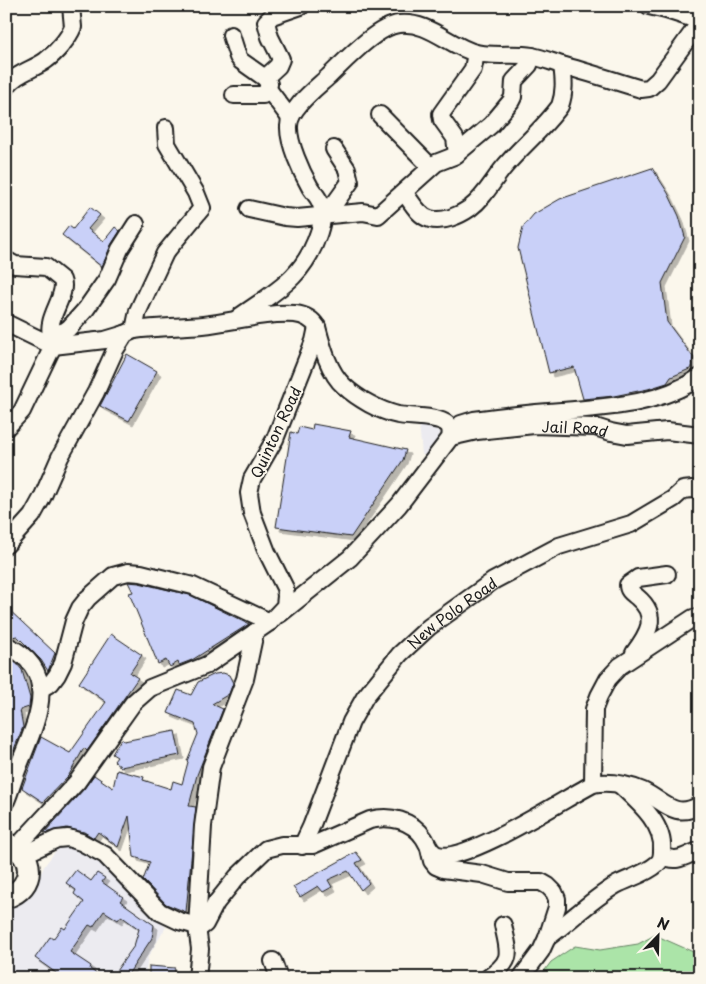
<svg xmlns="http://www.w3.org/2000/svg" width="706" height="984" font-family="'Playpen Sans',sans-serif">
<defs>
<filter id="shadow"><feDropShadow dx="4" dy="4" stdDeviation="0" flood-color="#0004"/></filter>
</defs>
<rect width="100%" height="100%" fill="#fbf7ec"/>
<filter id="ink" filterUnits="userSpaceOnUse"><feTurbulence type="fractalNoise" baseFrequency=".02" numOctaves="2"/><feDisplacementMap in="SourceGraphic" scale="10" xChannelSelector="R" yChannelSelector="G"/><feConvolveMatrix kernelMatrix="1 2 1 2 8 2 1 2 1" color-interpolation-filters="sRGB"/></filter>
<g filter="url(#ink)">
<path fill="#ecebf0" d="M419,423L441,432L427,455H422Z
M63,845L87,852L106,866L156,919L166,927L148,957L145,978H10L6,975V913L18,903L37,881L45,865L58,848Z"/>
<path fill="#abe4a8" stroke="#648062" d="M655,935L700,955V978H539L551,962L575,946L600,950L638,944Z"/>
<path fill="#c9d0f8" stroke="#1c1c1c" filter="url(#shadow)" d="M652,168L668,193L679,216L685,237L662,283L667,322L693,357L692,368L671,377L667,383L648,389L614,396L583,399L574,367L549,373L518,248L523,227L534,214L560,199Z
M90,207L100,215L88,229L104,241L115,227L120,231L111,245L102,267L62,235L69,226L73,229Z
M127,354L157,371L129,421L100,406Z
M313,424L351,431L349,437L406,450L403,460L351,537L276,527L291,432L297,434L299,427L312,430Z
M128,582L139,583L190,595L249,624L192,660L179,665L178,662L170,667L166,660L158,664L129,593L133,592Z
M6,607L55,653L48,671L41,660L17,636L12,637L6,635Z
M111,634L142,655L130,673L138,678L87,751L84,748L69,775L43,802L22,788L41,737L70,753L106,702L79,683Z
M6,657L17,664L22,670L30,698L29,707L20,710L23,727L6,769Z
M223,673L229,675L233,683L229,694L212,704L223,709L197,775L189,806L196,807L186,912L166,904L143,880L150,862L134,857L129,816L118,847L98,832L94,838L84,832L67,828L44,833L84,789L94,775L113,788L117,770L144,777L143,780L171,789L173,781L182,784L188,762L187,761L198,734L195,724L168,713L178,690L191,695L198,682L215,674Z
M175,731L180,755L121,767L114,761L117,757L112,754L121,739L124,741Z
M356,852L362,860L356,863L369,883L361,890L348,871L328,880L332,887L323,892L318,886L300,897L293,887Z
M76,870L91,881L97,873L105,878L102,882L123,897L120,901L154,925L152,938L129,973L123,978H111L134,946L139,929L121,916L118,920L104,911L93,927L89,925L70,952L91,966L90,969L102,978H63L35,958L50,937L53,939L62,927L65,929L84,902L74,894L76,890L66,883Z
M149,966L175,968L174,978H149Z"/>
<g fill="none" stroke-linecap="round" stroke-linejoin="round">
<g stroke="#1c1c1c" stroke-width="20">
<g id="minor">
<path d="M649,6L666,10L700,21"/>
<path d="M231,35L238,57L241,61L265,78L269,84L266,93L263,95H234"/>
<path d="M265,78L278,66L281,59L270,37L266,22L272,16L301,6"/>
<path d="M6,87C16,73 32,70 45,61C56,53 68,39 73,27L71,6"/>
<path d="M268,89L290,118"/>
<path d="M380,115L431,167"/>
<path d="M457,154L455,138L442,120L441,114L473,69L476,53"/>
<path d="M404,192C411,201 418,216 430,219C443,223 460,215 470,208C485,197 493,180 505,166C522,146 544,128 560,106C565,92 564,80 562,65"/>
<path d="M249,209L285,217L297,218L363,212L378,215L436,163L454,156L491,125L511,101L513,97L514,81L529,65L532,56"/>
<path d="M323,211L335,203L350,182L347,169L334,149"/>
<path d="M6,260L15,265L46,267L62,280C68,295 46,317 51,335"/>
<path d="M239,317C276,291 304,278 319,232C322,222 325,212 320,202C318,197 313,192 310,187C302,173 288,143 289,126C289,109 315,89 328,77C344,62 377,26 399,24C429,21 449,46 476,53C494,57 514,53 532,56C543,58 554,63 565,66C590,73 615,81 641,89L649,88L658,80L700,22"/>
<path d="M6,323L53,346L105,340L125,334"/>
<path d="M134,330L138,311L165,253L202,208L196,193L167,144L166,128"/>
<path d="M46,342L51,335L65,331L69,328L86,309L107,279L120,249L136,224"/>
<path d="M6,428L22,411L53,346"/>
<path d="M451,434L461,424L474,420C503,416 532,413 561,411C609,407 659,405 700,377"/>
<path id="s1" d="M455,436L477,431L534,425L595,427L611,432L627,435L667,431L700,435"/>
<path d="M6,545L32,516L42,498L60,457L96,392L115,350L125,334L134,330C157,327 180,327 203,325C233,322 264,312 295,314C304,315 312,319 317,327L314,341L275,439L252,479L249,493L252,513L267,552L285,588L286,596L285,606L270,622L207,665L150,688L133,703L77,782L16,848"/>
<path d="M280,614L350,558L399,505L450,438C451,433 451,427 447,424C438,416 410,417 398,415C380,411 358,399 344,386C329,373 322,346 317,327"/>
<path d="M6,645C63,672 36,722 19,765C14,777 11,789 6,801"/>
<path d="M634,653C648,634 660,616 637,597C632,593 628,591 628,585L638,578L667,574"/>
<path d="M40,689L51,683L57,675L63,663L74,621L80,608L88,598L113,576L128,572L141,573L193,586L270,622"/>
<path d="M593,784L594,709L599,696L608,679L620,666L693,618"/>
<path id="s2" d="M302,846L311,827L351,722L365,697L400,654L429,627L493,581L559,546L631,524L673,499L683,490L692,489L700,491"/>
<path d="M429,848L432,861L436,866L443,869L482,874L508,882H541L548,886L554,892L557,899V907L547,938L541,951L521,978"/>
<path d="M23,855L57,839L68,838L81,842L105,855L160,912L179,921L201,927L205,924L216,903L237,877L266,849L282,845H313L370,820C390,815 412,820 424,838C428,844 430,853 438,855C466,863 564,799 593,784C609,781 628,785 643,791C664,801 674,820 700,805"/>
<path d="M662,856C679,863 684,856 700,850"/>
<path d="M547,938C570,921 591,900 616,885C629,878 646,874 657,864C661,861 662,855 662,851C665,824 637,801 620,785"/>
<path d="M273,961L279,978"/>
<path d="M197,978L200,949L197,927L203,826L211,767L245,679L255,632"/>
<path d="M488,978C514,960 509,953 503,925"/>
</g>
</g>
<g stroke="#1c1c1c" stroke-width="25">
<path id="major" d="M6,844C36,853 36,888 6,897"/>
</g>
<use href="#minor" stroke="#fbf7ec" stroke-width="16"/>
<use href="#major" stroke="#fbf7ec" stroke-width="21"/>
</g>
</g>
<g text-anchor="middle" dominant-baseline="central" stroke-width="4" stroke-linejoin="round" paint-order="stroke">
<g font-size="15" fill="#1c1c1c" stroke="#fbf7ec">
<text stroke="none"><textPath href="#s1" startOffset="121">Jail Road</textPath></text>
<text transform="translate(275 432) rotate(-65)">Quinton Road</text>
<text stroke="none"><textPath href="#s2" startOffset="284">New Polo Road</textPath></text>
</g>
</g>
<rect width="706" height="984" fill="none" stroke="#fbf7ec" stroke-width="25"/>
<rect x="12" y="12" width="681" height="959" fill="none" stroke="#1c1c1c" stroke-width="2" filter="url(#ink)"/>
<g transform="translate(658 936) rotate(23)" stroke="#fbf7ec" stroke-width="4" paint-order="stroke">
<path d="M0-4L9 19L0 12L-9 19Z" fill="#1c1c1c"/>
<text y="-8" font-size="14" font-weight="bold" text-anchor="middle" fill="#1c1c1c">N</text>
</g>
</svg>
